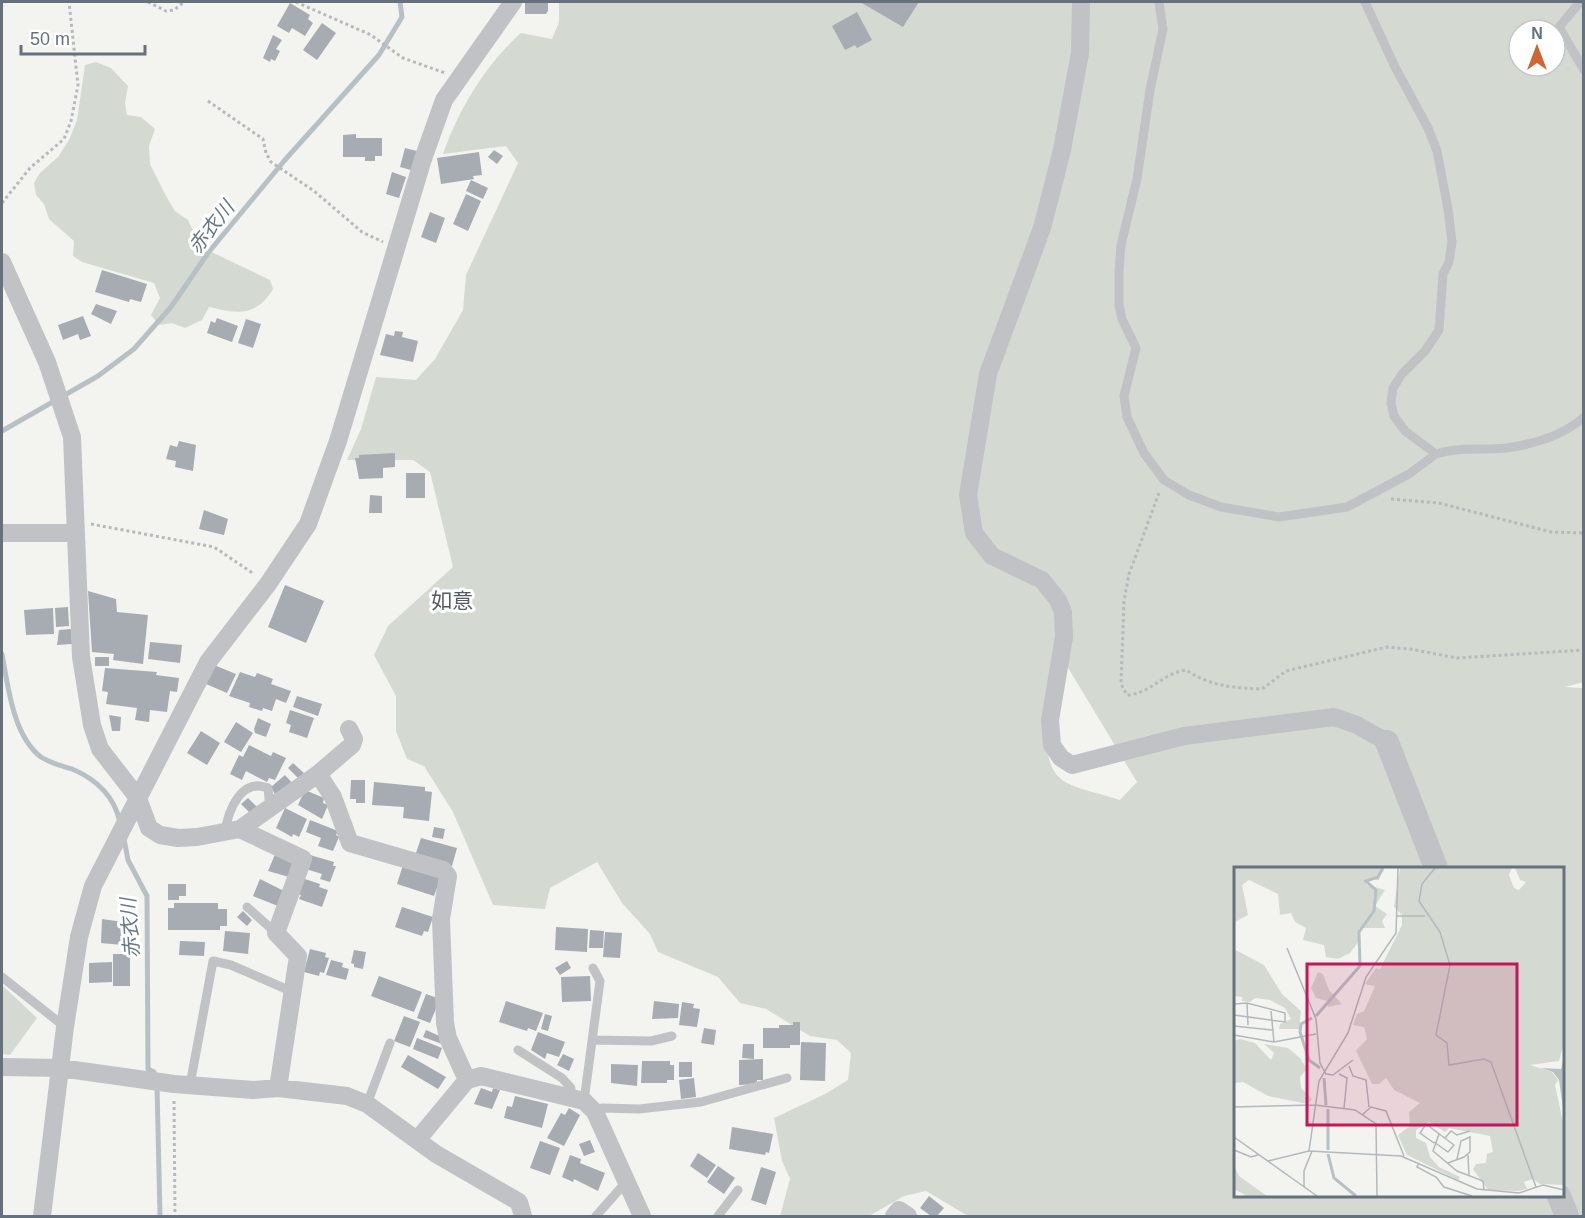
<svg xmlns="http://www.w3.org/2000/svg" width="1585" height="1218" font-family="Arial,'Noto Sans JP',sans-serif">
<rect width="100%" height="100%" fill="#f3f4f0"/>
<path fill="#d4dad2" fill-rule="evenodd" d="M559,2H1583L1584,682L1565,687L1584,688L1583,1216H968L926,1191L904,1196L869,1216H780L790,1179L782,1161L774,1118L825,1094L848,1080L851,1053L837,1040L810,1036L766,1009L740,1003L718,977L658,952L650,934L622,903L597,862L550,888L545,909L493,905L453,812L424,766L407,759L396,731V696L374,655L388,626L453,567L430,472L413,460H347L361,429L376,377L416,380L435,359L463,310L466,275L518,163L506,146L443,154C459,109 485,65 521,33L552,39L559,22ZM1519,30H1555V66H1519ZM1061,656L1137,782L1120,800C1103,794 1083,791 1067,783C1029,763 1054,688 1061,656ZM1236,868H1562V1196H1236Z
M96,62L111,68L128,86L125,103L127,115L141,117L155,129L149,146L150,164L166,196L175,211L188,220L201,247L270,280L273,289C256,317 238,314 209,307L202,320L185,328L172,323L159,325L151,315L160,298L154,283L82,262L73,256L74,241L49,219L44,204L36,195L34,183L40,173L58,157L69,140L77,120L85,65Z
M2,985L37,1018L10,1055L2,1054Z"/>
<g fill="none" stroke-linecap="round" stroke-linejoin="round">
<path stroke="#b7c1c5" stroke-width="5" d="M2,431L98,376L134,349L171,307L208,253L284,161L379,55L402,17L400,2
M2,654C8,686 13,736 41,757C50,763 62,766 72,769C96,779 114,796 120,822
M124,839L128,860L147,896L148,1069L154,1072L155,1076
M157,1086L160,1216"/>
</g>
<path fill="#a6acb2" d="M525,2H548V11L546,14H525Z
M860,2H919L903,27Z
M290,3L310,15L308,19L313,23L305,36L292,28L289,33L277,26Z
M857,12L872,40L857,48L855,45L845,50L832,26Z
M322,23L336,33L317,60L303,50Z
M273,35L282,40L276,49L280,51L275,61L271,59L270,62L263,58Z
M356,134V138H382V156H375V161H365V157H343V135Z
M405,148L417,151L411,170L400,167Z
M494,150L503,156L497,164L488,157Z
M479,152L482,175L473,176L474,179L441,184L437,158Z
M392,172L406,177L399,198L386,194Z
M471,180L488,188L483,199L466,191Z
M466,194L481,201L468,231L453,224Z
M430,212L445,218L436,243L421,237Z
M102,270L147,284L141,302L130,299L129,302L95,292Z
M96,304L117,311L111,324L91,314Z
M83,316L91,336L80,340L78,334L63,340L58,325Z
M217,318L238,326L232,342L207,333L211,321L215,323Z
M246,319L261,324L253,348L238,343Z
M395,331L403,332L402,337L418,341L413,362L380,355L386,334L394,336Z
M179,441L196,445L193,471L175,467L176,461L166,459L170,445L177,447Z
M395,453V467L383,468V478L359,479L355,458H359V455Z
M406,473H425V498H406Z
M370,495L382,496V513H369Z
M204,510L228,519L224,535L199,529Z
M285,585L324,601L306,643L268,627Z
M88,591L116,599L117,612L148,615L143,664L113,660L114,654L92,652Z
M68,607L69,626L56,627L55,608Z
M53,608L54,634L26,635L24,610Z
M71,629L72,644L57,645L59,630Z
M150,642L182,645L180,663L148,659Z
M95,657H109V666H95Z
M214,665L236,674L227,693L206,684Z
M105,668L157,672L156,675L179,678L177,692L170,691L167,712L150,710L149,722L135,720L137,708L106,704L108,692L102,691Z
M240,672L255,677L257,673L273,679L271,684L291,691L286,703L276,699L272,711L263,708L262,711L249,707L250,703L229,696Z
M297,696L322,704L318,716L293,707Z
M290,710L314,718L307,738L289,732L291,725L286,723Z
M109,715L121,717L120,731H112Z
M258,718L271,724L266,737L255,733L254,729Z
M236,722L253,733L241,752L224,742Z
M201,731L220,743L207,765L187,753Z
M249,745L271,756L273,752L286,758L275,780L269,778L267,782L246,771L242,780L230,774L239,755L243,757Z
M293,763L304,773L299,779L288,768Z
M285,775L293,784L277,798L271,787Z
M351,780H365V803H356V799H350Z
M374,782L425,787V791L432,792L429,821L403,818L404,807L372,805Z
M305,790L324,798L323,803L328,805L322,819L298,805Z
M248,798L258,808L252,815L241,804Z
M285,808L307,819L299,837L293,834L292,837L276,828Z
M310,820L338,831L336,835L339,837L333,851L318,846L321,838L306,832Z
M434,827L445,829L443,839L432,837Z
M421,838L457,848L452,866L415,856Z
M276,852L295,863L289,877L268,871Z
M310,855L334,862L333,866H336L330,882L320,879L322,874L306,869Z
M403,865L441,877L434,896L397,884Z
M302,878L320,884L319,887L328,890L322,907L299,899L301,895L297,894Z
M260,879L284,891L278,906L253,896Z
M168,884H186V896H179V900H168Z
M174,903H218V909H227V926H220V930H168V908H174Z
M402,907L433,917L428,932L424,931L422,936L395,927Z
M243,911L252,920L247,926L237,917Z
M102,919L137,924L133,953L121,952L122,945L101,943Z
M556,927L588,929L587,952L555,950Z
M590,930L604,931L603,948H589Z
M225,931L250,933L248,954L223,951Z
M605,932L622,933L620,958L603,957Z
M180,941L205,942L204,956L179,955Z
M310,949L326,953L325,957L329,958L324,973L320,972L319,976L304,972Z
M354,950L366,952L363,969L354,967V964L351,963Z
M113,954H130V986H113Z
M331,960L343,963L342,967L349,969L346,980L326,975Z
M567,961L571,968L560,975L555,968Z
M112,962V982L89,983V963Z
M379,976L422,992L414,1012L371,996Z
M590,976L591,1001L562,1002L561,977Z
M426,994L440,999L430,1023L417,1018Z
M506,1001L543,1013L536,1031L528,1028L527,1031L499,1022Z
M654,1001L679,1004L678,1018L652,1019Z
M682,1002L694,1004L693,1008L700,1009L697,1027L679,1025Z
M545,1014L552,1016L548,1031L541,1029Z
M404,1016L420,1022L410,1047L394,1041Z
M793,1022H800V1045H790V1048H763V1028H779V1025H793Z
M704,1028L716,1030L714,1045L701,1043Z
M426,1030L444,1038L442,1044L423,1037Z
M538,1032L565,1042L559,1057L547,1053L545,1059L531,1050Z
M417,1038L442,1048L438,1059L413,1049Z
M801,1042L826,1043L825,1081L800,1080Z
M743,1044H754V1059L742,1058Z
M563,1054L574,1059L569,1071L557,1065Z
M408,1055L446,1077L438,1089L401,1067Z
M763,1059V1080H757V1084L739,1085V1060Z
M642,1061H670V1065H674V1080H667V1083H641Z
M679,1062H692V1077H679Z
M611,1064L638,1065L637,1086L611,1083Z
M694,1078L696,1097L681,1099L679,1080Z
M481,1088L492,1092L493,1088L500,1090L492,1109L474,1104Z
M515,1096L548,1104L542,1128L504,1118L507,1106L512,1107Z
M569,1108L580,1115L564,1146L547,1138L561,1113L565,1115Z
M732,1127L773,1134L769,1153L766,1152L765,1155L729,1149Z
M590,1140L595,1152L584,1156L579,1144Z
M540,1141L560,1148L550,1175L530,1168Z
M698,1153L716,1165L707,1178L690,1166Z
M570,1155L581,1159L580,1163L605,1173L598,1191L574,1179L573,1182L562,1177Z
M718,1166L735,1178L724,1194L707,1182Z
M761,1167L776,1172L766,1205L751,1200Z
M929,1196L944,1208L937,1216H931L920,1208Z"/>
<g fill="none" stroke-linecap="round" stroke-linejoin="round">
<path stroke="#b7b9bc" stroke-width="3" stroke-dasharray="3 3" stroke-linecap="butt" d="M148,2L166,11L174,10L184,2
M296,2L371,35L403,58L445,73
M208,101L263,139L266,153L271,162L314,191L362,232L383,242
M2,203L30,168L64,139L71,121L78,85L69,2
M1159,493L1129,574L1124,601L1121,684L1127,695C1150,694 1163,673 1186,670C1210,686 1233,688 1262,689L1286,671L1387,647L1410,649L1457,658L1584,650
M1391,499L1439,503L1551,532L1584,533
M91,524L214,547L254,574
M174,1101L175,1216"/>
<path stroke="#c0c2c5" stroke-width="9" d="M1159,2L1163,29L1150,90L1137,179L1121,245L1119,272V305L1122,319L1136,348L1124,396L1127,417L1144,453L1164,480L1189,495L1221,507L1279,517L1347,507L1409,474L1436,454L1405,431L1394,416L1391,403L1393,388L1402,374L1425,351L1439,330L1443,274L1449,262L1452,242L1448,209L1437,151L1428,128L1395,67L1365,2
M1580,2L1559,27L1584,70
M1436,454C1460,446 1481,451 1506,448C1534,444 1563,436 1584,417
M225,832C228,811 241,777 268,788L270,808
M247,907L276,933
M2,977L65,1027
M592,1040L651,1041L672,1036
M518,1050L562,1078L571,1088V1099
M190,1085L213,961L231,965L293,992
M584,1101L600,981L593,968
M367,1104L390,1043
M595,1112L602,1108L639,1109L701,1102L787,1078
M596,1216L626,1182
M718,1216L738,1190"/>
<path stroke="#c0c2c5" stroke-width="18" d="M1081,2L1080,53L1062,150L1042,228L988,374L968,495L974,533L992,556L1042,580L1058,600L1063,612L1064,637L1050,720L1052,745L1061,758L1072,765L1184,736L1334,717L1357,725L1387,742
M2,262L47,362L72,437L81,657L92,725L100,749L138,798L149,828L160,835L178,838L197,837L240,829L318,774L352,745L354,739L349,729
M2,533H74
M318,774L333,797L350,843L443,870L448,876L441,919L445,1023L448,1038L467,1080
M240,829L303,859L276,933L298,956L278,1088
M2,1067L60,1068L174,1084L253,1090L278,1088L347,1096L367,1104L436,1154L519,1202L523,1216
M418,1139L467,1080L481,1076L584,1101L595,1112L642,1216
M42,1216L65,1027L79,937L93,886L208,662L268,584L308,524L338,441L423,159L444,100L513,2
M894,1216L899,1210L908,1216"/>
<path stroke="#c0c2c5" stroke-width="24" d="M1387,742L1436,868
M1559,1196L1567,1216"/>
</g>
<g text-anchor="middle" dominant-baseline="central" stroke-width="6" stroke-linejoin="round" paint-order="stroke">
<g font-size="20" font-style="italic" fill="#667982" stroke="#fff">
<text transform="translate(211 227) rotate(-52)">赤衣川</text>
<text transform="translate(130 928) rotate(-94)">赤衣川</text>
</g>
<g font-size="21" fill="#535b64" stroke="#fff">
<text x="452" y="600">如意</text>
</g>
</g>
<g transform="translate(1234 867)">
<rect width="330" height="330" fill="#f3f4f0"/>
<path d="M0,1H147L145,13H134L133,18L151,23L141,39L153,47L148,54L151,61H125V74L116,86L104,92L92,90L90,78L69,73L72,61L61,55L57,46L46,48L44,27L15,13L8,18L14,48L1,55ZM166,1H278L275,8L280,21L285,23L292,15L286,13L281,1H330V175L325,194L296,198L318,205L324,213L321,218L330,260V318L306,317L299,312L290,315L293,322L284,324L254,323L239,302L242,297L252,296L253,287L259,285L256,269L215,261L211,265L195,255L182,263V271L192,276L196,290L205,300L226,310L224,313L173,288L164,268L176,259L175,245L186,236L160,223L152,211L145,217H138L122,184L133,172L130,160L119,158L123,147L130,144L141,119L131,117L133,114L142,101L146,102L168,58V48L160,40ZM0,82L30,98L48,127L67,144L65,162H45L46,157L57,152L51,141L36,133L21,131L16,135L8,134V130L0,129ZM84,105L89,107L95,123L108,137L94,140L93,134L82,131L77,121ZM6,172L21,176L37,193L40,186L30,177L54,181L66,191L73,202L66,210L67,221L78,232L74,237L34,229L9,215L0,216V174ZM0,299L5,309L33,329H13L0,322Z" fill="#d4dad2"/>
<path d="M330,190V248L325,213L319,205L307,201L327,202Z" fill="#b7c1c5"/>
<path fill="none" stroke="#b7c1c5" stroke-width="3" d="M82,149L126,99L125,65L140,44L142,23L132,14L144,10L149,1M78,151L67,157L66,165L75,193L86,201M90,211L92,238M94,242V283M94,287L100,311L122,329"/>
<path fill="none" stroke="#b2b8bb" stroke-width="1.5" d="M201,1L188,17L185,34L206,65L216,98L202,168L213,176L215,198L250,192L257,195L302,320M163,49H191M53,81L82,152L86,196L92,207L99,208L119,193M13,136L14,158M0,137L13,136L51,146V155L0,148M37,144L40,175M0,159L38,163M0,168L40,175L82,167M115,199L119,209L132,213L135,240M105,207L113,211L110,241M0,240L81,238L121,243L142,257L143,329M128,248L137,240L152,244L170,289M205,267L199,284L223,304L249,314L250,323M0,270L83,329M211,271L217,264L223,268L236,264M200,276L186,266L192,257L220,278L214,285L200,275M0,283L17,290L24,288M75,284L85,214L114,166L132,110L162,66L164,1M234,288L235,309M34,294L75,284L167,289L243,322L285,326L309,318L330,323M185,296L183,300L202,310L210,320L238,329M214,296L230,290L236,285V270L227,274L223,292M70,320V304L78,284"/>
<path fill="#c2185b" fill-opacity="0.15" stroke="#c2185b" stroke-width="3" d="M73,97H283V258H73Z"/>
<rect width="330" height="330" fill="none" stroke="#66717e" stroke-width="3"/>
</g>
<rect width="1585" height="1218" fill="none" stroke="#66717e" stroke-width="6"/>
<g transform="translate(1537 48)"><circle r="28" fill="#ffffff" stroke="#c2c6cb" stroke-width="1.5"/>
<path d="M0-4.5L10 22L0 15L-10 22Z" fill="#d06533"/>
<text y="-9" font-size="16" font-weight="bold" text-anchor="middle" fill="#66717e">N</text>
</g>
<path d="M21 45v9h124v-9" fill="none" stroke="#66717e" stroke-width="3"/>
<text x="30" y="45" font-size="18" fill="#66717e" stroke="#ffffff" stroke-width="4.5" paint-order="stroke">50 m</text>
</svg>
